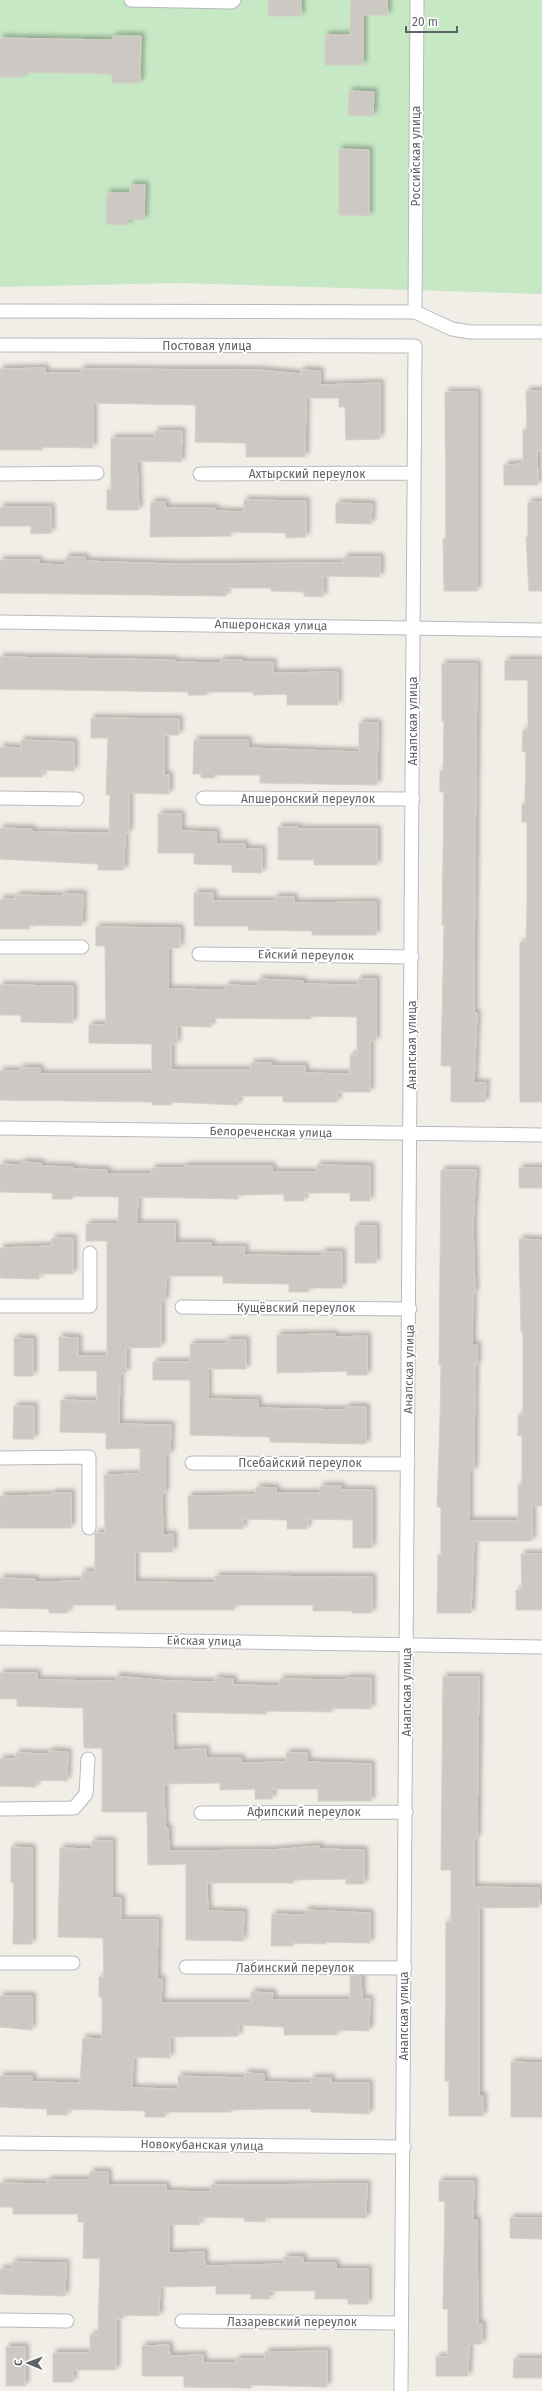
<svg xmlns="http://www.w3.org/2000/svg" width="542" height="2391" font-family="'Fira Sans',sans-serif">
<defs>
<filter id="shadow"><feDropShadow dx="3.5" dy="-3.5" stdDeviation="2" flood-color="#0004"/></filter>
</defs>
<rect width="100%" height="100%" fill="#f1eee7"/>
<path fill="#c6e8c4" d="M0,0H542V294L178,283L0,287Z"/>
<path fill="#ccc9c4" stroke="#d6cfc5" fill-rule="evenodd" filter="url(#shadow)" d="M268,0H301V16H268Z
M351,0H387L388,15H363V65H325V35H350Z
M113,36H141L140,83H112V74L24,72V77H0V38L113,40Z
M349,91L374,92L373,116L348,115Z
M339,149L369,150V216L339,215Z
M130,185H145L144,220L128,219V225L106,224L107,193H130Z
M45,368V373H81V369L258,370L301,374V370L320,371V385L380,383V439L346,440L345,407H339V398H306L305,457H246V443L195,442L196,405L93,403V448L42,447V450H0V369Z
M526,391H542V450H537L538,485H504V465L523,464V430H527Z
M445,392H477V591H444L443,539H446Z
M155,431H182L181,462L137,461L139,510H107V490H111V438H155Z
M244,500L306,501V537L286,538V533L231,532V536L150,537L151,502H165V508H215V511L244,512Z
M528,502H542V591H529L526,537H528Z
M336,503L372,504L371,524L336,523Z
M0,507H51V533L31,534V526H0Z
M66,557H85V561L173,564L344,563V557H380V577L323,576V597L304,596V592L271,591V588H226V596L0,593V560H39V564L66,565Z
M0,657L175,660V662L221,663V660H242V662H273V673L338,672V705H287V694L253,695V692H207V695H188V692L0,689Z
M505,660H542V1102H520V942L526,943L527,908V822H522V804H525L526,752H522L523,730H528V680H505Z
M442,664H477L474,977V1013H477L474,1083H486L485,1102H451V1066H441L444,925H442L444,792H440V771H443L444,721H442Z
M91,718L179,719V735H164V775H169V794L129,793V833H125L124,870H98V864L0,859V828L32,829V832L109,833L110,795H106L108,738H91Z
M359,723H378L377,785L260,783V775H214V778H201V774H193L194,740H248V748L359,752Z
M21,740L74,742V771L42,770V777H0V747L21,748Z
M158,814H181V831L216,832V844H245V849H262V873L232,872V865L194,864V853H158Z
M278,827H298V829H377V865H314V860H278Z
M194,893H213V901H275V897H294V903L376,902V935H312V931L248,930V926H194Z
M63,894H83L82,926L29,925V929H0V899H16V895L63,896Z
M96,927L180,928V948H168V989L226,990V985L258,986L259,979L303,981V984L358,985V979H376V1041H370V1092H337V1102H283V1096H238V1105L171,1102V1105H152V1102L0,1100V1071H20V1068H40V1074H152V1044L89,1043V1025H106L105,946H96ZM311,1016L357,1017V1055H350V1074L305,1073V1066H272V1063H251V1070H171V1044H177V1026L211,1027V1018L311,1019Z
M0,985L73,986V1023L21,1022V1015H0Z
M21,1162L41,1163V1166L73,1167V1169L107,1170V1174H152V1168H184V1166H272V1172H317V1165L370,1166V1201H350V1193H304V1201H284V1194L238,1195V1199L138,1197L137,1224H175V1243H211V1247H245L244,1255L322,1256V1252H342V1288H309V1292H289V1284L223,1283V1276H166L165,1301H161V1347L126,1348V1373H120L119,1424L171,1425L170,1455L165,1454V1493H162L163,1535L173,1534V1552H135V1582L215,1583V1576L372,1577V1613H352V1611H313V1605H234V1610H116V1605H68V1613H49V1609L0,1608V1578L35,1579V1582L82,1581V1572H95V1533H105L104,1475L140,1474V1448L106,1449V1433L60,1432L61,1400L97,1401V1371H59V1337L78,1338V1356H107V1241H86V1224H118L119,1197L73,1196L72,1199H52L53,1193L0,1192V1164L21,1165Z
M519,1168H542V1188H519Z
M441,1170H476L473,1224L475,1293H473L472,1345H477V1365H475L474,1471H469V1521H518V1485H522V1436H518V1415H523V1332H521L519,1239L542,1240V1506H532V1541H474L471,1613H437L438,1555H441V1507H437L440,1420L441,1365H439Z
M355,1226H376V1263H355Z
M52,1238H73V1274H39V1279L0,1278V1248L52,1246Z
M335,1334V1337L367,1336V1375H347V1371L277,1373V1335Z
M14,1338L33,1339V1376H14Z
M226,1340H246V1369H208V1399L258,1400V1408L346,1410V1407H366V1444L270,1442V1437L190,1435V1380H153V1362H190V1344H226Z
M14,1406H34V1439H13Z
M320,1486H341V1490H372V1548H353V1520L308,1519L307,1529H287V1520L243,1519V1529H189L188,1496L256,1495V1487L276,1488V1493H320Z
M52,1493H71V1528H0V1496L52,1495Z
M521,1554H542V1610H516V1590H522Z
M0,1673H37V1680L116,1681V1676L169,1681L215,1682V1678L233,1679V1685L280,1686V1679L346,1680V1678H371V1709L332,1708V1712L266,1711V1714L172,1712L173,1750L206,1749V1758H241V1763L286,1762V1753H307V1762L371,1764V1801H318V1789H272V1799H255V1789L220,1790V1783L164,1784L165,1828H168L169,1851L272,1850L319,1846V1849L364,1850V1884H346V1879L293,1880V1883H207L208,1911L244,1912L243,1941L186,1940V1864L148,1865L147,1812H102V1748H84L83,1708L17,1706V1699H0Z
M443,1677H479L477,1838H474V1887L539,1888V1907L479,1908V2096H483V2116H449V2081H445L446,1922H451V1870H441Z
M49,1751L68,1752L67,1781L36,1780V1787L0,1786V1759H16V1753L49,1754Z
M92,1841H112V1898H121V1920H158L157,1979H162L161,2003H251V1992L273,1993L272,2000H350V1976H361L362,1999H370L369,2031L337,2030V2035H284V2027L239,2025L238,2036L170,2037V2058L133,2057L132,2088L178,2089V2076L245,2078V2073L264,2074V2082L311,2083V2078H331V2083H369V2114L311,2112V2109H264L231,2110V2112H165V2117H145V2111L67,2109V2115H47V2109L0,2107V2076H32V2082L80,2083L83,2038L102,2039V1997H99V1977H104L103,1938L58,1937L60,1848L92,1849Z
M11,1847L32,1848V1944H13L14,1883H11Z
M305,1910L370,1913V1943L325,1942V1944L293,1943V1946H271L272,1914L305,1915Z
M0,1996H32V2030L0,2027Z
M511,2062L542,2063V2117H511Z
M90,2172H108V2185H166V2191L211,2192V2185L367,2184L366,2218H265V2222L244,2221V2218L200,2217L199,2225L169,2224V2253L204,2252L205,2266L284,2264V2257H303V2263H336V2269H368V2304H348V2299H315V2291H269L270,2299H251V2294H216V2286L160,2287L159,2316L123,2315V2319H116V2370H73V2382H53V2353H90V2335H98L100,2259L83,2258L84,2222H78V2214H13V2207H0V2183L47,2184V2180H90Z
M439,2181H474L473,2220H477L478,2324H482V2344H469L468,2376H436V2357H448V2309H443L445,2202L439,2201Z
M510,2218H542V2239L510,2238Z
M12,2262L66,2263L65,2296L0,2294V2269H12Z
M169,2345L170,2356L203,2355V2363H236V2359H265V2352L327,2351V2387L251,2385V2388L184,2387V2376H142V2346Z
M6,2347H25V2386H6Z
M514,2359H542V2378H513Z"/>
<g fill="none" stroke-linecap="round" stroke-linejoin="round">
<g stroke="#b7babe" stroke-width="15">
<path id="minor" d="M131,0L231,2L234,0
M0,311L415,312L452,329L470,332H542
M415,312L417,0
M0,345L415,346L401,2391
M0,474L97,473
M200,474L414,473
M0,622L542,630
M0,798L77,799
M203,798L413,799
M0,947H82
M199,954L412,957
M0,1128L542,1135
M0,1306H90V1253
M182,1307L410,1309
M0,1458L89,1457V1528
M192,1463L408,1464
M0,1638L542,1647
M0,1809L74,1808L86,1794L88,1759
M201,1813L406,1812
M0,1963H73
M186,1967L405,1968
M0,2143L404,2147
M0,2320L67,2321
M182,2321L401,2323"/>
</g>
<use href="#minor" stroke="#fff" stroke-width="13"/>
</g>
<g text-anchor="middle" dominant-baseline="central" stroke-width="3.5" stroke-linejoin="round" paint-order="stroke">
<g font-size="12" fill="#5e6368" stroke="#fff">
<text transform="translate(416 156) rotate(-90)">Российская улица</text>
<text x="207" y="346">Постовая улица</text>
<text x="307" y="474">Ахтырский переулок</text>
<text transform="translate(271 625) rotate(1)">Апшеронская улица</text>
<text transform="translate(413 721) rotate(-90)">Анапская улица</text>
<text x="308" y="799">Апшеронский переулок</text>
<text transform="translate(306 955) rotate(1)">Ейский переулок</text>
<text transform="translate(412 1045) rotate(-90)">Анапская улица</text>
<text transform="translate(271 1132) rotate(1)">Белореченская улица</text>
<text x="296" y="1308">Кущёвский переулок</text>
<text transform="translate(409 1369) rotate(-89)">Анапская улица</text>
<text x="300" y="1463">Псебайский переулок</text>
<text transform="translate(204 1641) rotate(1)">Ейская улица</text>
<text transform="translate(407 1692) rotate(-90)">Анапская улица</text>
<text x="304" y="1812">Афипский переулок</text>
<text x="295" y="1968">Лабинский переулок</text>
<text transform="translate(404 2016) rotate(-90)">Анапская улица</text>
<text transform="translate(202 2145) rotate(1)">Новокубанская улица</text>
<text x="292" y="2322">Лазаревский переулок</text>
</g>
</g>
<g transform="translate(28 2363) rotate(271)" stroke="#ffffff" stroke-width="3" paint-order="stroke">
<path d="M0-3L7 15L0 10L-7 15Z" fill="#5e6368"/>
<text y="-6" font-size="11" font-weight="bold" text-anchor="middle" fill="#5e6368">С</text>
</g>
<path d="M406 26v6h51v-6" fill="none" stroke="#5e6368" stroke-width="2"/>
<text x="412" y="26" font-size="12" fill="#5e6368" stroke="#ffffff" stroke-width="3" paint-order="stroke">20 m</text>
</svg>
